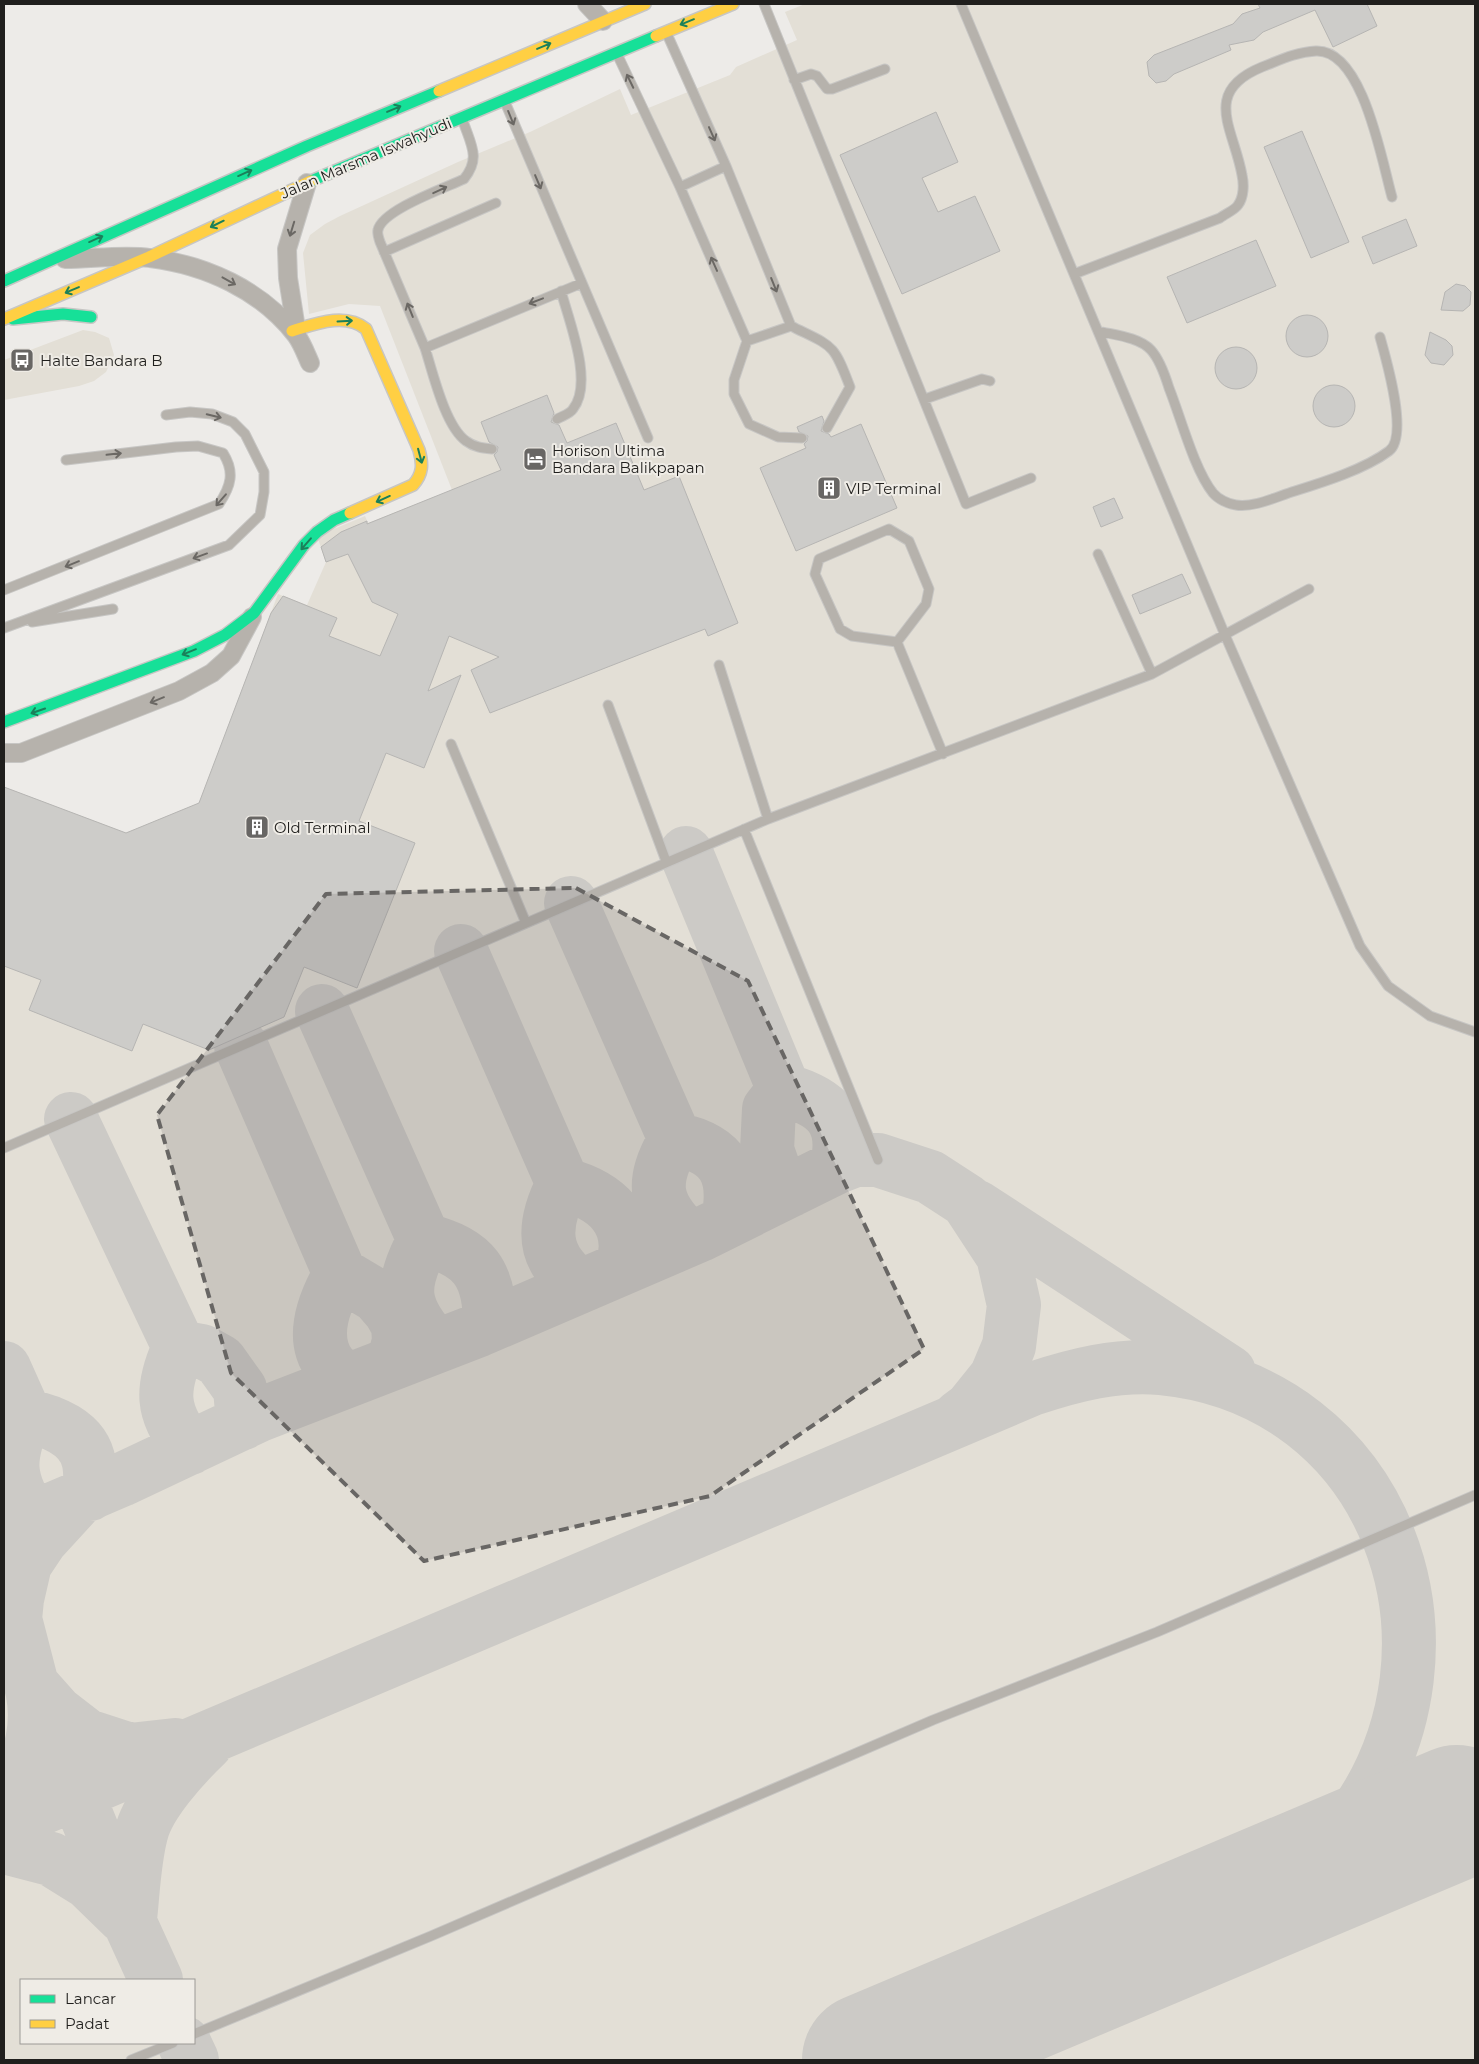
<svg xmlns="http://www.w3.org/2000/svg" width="1479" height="2064" font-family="Montserrat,sans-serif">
<rect width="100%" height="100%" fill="#edebe8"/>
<path fill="#e3dfd6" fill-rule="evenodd" d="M805,4H1474L1475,7V2060H4V787L126,833L199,803L278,594L307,605L326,562L317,536L365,516L368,523L452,490L380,306L349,304L309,314L303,253L310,235L325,224L340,216L458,162L530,132L620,89L631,115L730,75L736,67L797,40L785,12ZM21,1980H194V2043H21Z
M83,330L95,332L109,338L114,355L106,372L94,381L79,386L4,400V360Z"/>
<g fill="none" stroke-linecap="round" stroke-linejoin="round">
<path stroke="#cccac6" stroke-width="54" d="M686,853L784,1090
M571,903L675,1139C650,1183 653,1204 690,1239
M461,951L563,1184
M322,1011L424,1240C399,1287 401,1307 436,1346
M241,1046L340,1274L377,1296L390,1311L398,1325L399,1341L395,1356
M784,1090L769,1109L767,1150L774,1170L791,1190
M784,1090C827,1102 847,1120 837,1167
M71,1119L179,1347C161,1389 160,1412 190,1448
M675,1139C724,1149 737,1173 728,1221
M563,1184C605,1195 637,1221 622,1268
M563,1184C542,1224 540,1258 581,1286
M977,1207L1229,1372
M424,1240C474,1251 490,1274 490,1325
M340,1274C325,1300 309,1337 330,1365C335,1371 342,1376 347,1381
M179,1347L202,1351L220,1361L240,1389L243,1423
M4,1368L25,1415C8,1458 6,1478 33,1518
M25,1415C51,1421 84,1432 89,1463C91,1473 90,1484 90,1494
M74,1504L41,1540L25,1564L17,1599L15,1619L32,1685L56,1712L87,1736L130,1750L175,1745
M4,1530L121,1480L259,1415L479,1330L700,1235L837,1167L855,1160H878L930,1177L967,1201L1003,1256L1014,1305L1009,1346L996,1377L971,1408L959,1417
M64,1761L130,1923L156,1980
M4,1801C11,1795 14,1788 19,1779C36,1744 41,1705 25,1668
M4,1824L1032,1389C1074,1375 1117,1364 1161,1368C1387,1390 1479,1646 1350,1822C1315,1864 1259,1890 1212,1916
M4,1847L51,1859L88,1882L124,1917
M130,1919C133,1891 134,1861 141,1834C148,1804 184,1765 206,1744
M184,2043L192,2060"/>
<path stroke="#cccac6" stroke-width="134" d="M869,2060L1457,1812"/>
</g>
<path fill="#cdccc9" stroke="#b6b5b3" d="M1258,4H1367L1377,26L1333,47L1315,10L1263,32L1254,40L1229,45L1231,50L1174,74L1166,81L1156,83L1149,76L1147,62L1154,55L1233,24L1242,14L1260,8Z
M936,112L958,162L922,178L938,212L975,196L1000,251L902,294L840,155Z
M1302,131L1349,242L1311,258L1264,147Z
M1406,219L1417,246L1373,264L1362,237Z
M1256,240L1276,286L1187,323L1167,277Z
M1456,284L1465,286L1471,292L1470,305L1463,311L1441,310L1445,292Z
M1286 336a21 21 0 1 1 42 0a21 21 0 1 1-42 0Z
M1430,332L1446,340L1452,346L1453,355L1444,365L1431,363L1425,355Z
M1215 368a21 21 0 1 1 42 0a21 21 0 1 1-42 0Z
M1313 406a21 21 0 1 1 42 0a21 21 0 1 1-42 0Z
M547,395L554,413L551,422L559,425L567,443L616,423L644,490L679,476L738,623L708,636L705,629L490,713L471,670L499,657L449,636L428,691L461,675L424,768L386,753L359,821L415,843L357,988L304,967L284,1017L209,1050L143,1024L132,1051L29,1010L41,980L4,966V787L126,833L199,803L271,613L283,596L337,618L329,636L380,656L398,614L372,602L348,554L326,562L321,547L341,532L367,521V524L501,470L494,455L497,452L498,447L489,442L481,422Z
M822,416L824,421L821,431L829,434L831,437L861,424L897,508L796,551L760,468L806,448L804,444L807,441L808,436L799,432L797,427Z
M1114,498L1123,518L1101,527L1093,507Z
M1182,574L1191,593L1140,614L1132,595Z"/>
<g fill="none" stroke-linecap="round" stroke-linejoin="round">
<g stroke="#c7c6c4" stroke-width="11">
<path id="lane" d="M764,4L966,504L1031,478
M961,4L1225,635L1360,946L1388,986L1430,1016L1475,1032
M667,34L726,166L791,326C833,347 833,342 850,387L827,428
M618,56L680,187L747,341L734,380V394L749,424L778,437L802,438
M794,80L811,74L817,76L827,89H832L885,69
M505,102L648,438
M463,121C471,145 481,158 464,179C445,188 382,210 378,230C377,233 379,239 380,242L425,348L582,283
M680,187L726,166
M384,252L496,203
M1074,274L1220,218C1225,214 1235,210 1238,205C1244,197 1244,184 1242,175C1234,129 1201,92 1262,67C1280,60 1296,52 1316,51C1363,49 1382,162 1392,197
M1098,331C1114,335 1139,337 1151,350C1160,360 1165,375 1169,388C1181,418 1194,469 1213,493C1218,499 1228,504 1236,505C1254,508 1278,496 1295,491C1324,482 1365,469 1389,451C1409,436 1386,359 1380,337
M747,341L791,326
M425,348C433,373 445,426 466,441C474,447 482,448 492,449
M925,399L982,379L990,381
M557,419C562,416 570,414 573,409C594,383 569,321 561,291
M1098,554L1152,674
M4,590L219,504C231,486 235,472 223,453L198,446L176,447L66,460
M32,622L113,609
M4,628L229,545L260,515L264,492V472L245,434L233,422L212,414L190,412L166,415
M897,642L852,636L840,629L815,574L819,559L889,529L909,541L929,589L926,604L897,642L943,754
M719,665L768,819
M608,705L666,861
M451,744L526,923
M744,829L878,1160
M4,1148L768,819L1152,674L1309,589
M194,2034L431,1936L933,1720L1157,1632L1475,1495
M131,2060L173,2043"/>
</g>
<g stroke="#c7c6c4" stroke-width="20">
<path id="street" d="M587,4L603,21
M65,259C92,259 125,254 150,258C206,265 261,290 296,335C302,343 306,354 310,363
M297,335L288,278L287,249L307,183
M4,753H21L179,691L212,673L231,656L252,617"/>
</g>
<g stroke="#c7c6c4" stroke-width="14">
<path id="fast" d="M311,181L656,36
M4,281L307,146L439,91
M13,319L63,314L91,317
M4,722L194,651L225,635L254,613L304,545L317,532L334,520L350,513"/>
</g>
<g stroke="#c7c6c4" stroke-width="14">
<path id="slow" d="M656,36L733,4
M439,91L645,4
M4,319L149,257L311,181
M292,331C315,324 345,312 366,329L419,450C423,464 423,474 413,485L350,513"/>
</g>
<use href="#lane" stroke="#b6b2ac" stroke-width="9"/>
<use href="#street" stroke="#b6b2ac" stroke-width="18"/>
<use href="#fast" stroke="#16e098" stroke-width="11"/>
<use href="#slow" stroke="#ffcf43" stroke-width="11"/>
</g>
<defs><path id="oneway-shaft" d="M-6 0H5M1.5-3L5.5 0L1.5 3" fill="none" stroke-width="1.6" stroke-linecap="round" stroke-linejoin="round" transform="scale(1.25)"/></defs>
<g stroke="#1b805a">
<use href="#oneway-shaft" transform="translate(687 22) rotate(158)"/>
<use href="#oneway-shaft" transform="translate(544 46) rotate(-23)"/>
<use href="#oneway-shaft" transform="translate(394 109) rotate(-23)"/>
<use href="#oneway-shaft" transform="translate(245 173) rotate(-24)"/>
<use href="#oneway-shaft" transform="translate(217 224) rotate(154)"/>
<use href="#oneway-shaft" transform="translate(96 239) rotate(-24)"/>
<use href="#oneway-shaft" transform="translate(72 290) rotate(157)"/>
<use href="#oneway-shaft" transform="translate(345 321) rotate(-3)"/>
<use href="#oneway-shaft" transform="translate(420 456) rotate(75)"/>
<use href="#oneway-shaft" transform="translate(383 499) rotate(156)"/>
<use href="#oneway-shaft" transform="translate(306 544) rotate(131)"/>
<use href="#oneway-shaft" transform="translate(189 652) rotate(158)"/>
<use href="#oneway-shaft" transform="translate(38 711) rotate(161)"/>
</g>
<g stroke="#6b6864">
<use href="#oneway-shaft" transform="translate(630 81) rotate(-116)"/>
<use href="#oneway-shaft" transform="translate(511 118) rotate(68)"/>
<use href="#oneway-shaft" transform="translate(712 134) rotate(66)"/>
<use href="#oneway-shaft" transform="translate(538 182) rotate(67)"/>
<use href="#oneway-shaft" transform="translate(440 190) rotate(-25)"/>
<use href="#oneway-shaft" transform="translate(292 229) rotate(107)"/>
<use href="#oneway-shaft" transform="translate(714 264) rotate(-114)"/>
<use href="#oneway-shaft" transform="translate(229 281) rotate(29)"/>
<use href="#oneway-shaft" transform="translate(774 285) rotate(68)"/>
<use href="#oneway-shaft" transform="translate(536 301) rotate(159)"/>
<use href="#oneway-shaft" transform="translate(410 310) rotate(-112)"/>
<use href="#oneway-shaft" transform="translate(214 416) rotate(14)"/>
<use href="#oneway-shaft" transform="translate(114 454) rotate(-6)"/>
<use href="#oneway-shaft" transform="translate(221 500) rotate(131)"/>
<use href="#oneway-shaft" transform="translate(200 556) rotate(160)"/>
<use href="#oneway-shaft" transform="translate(72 564) rotate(158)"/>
<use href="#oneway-shaft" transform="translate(157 700) rotate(158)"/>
</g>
<path fill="#686664" fill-opacity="0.2" stroke="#686664" stroke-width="4" stroke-dasharray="10 6" stroke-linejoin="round" d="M576,888L748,981L924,1349L710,1496L424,1561L231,1373L157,1115L326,894Z"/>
<defs>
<g id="bus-square" transform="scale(1.25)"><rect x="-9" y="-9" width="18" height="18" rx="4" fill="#686664" stroke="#efece6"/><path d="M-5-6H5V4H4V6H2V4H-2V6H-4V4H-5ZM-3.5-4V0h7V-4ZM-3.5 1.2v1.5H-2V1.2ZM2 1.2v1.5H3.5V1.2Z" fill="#fff"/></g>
<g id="hotel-square" transform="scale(1.25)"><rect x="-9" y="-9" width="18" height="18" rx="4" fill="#686664" stroke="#efece6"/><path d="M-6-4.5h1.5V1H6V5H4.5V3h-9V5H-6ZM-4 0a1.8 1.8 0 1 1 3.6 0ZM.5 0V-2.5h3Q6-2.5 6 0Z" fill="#fff"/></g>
<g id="building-square" transform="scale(1.25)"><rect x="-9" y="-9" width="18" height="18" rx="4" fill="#686664" stroke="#efece6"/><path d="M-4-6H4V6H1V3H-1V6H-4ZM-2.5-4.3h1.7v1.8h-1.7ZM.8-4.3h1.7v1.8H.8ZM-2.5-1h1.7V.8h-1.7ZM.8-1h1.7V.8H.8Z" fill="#fff"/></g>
</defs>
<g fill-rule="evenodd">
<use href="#bus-square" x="22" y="360"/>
<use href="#hotel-square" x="535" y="459"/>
<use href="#building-square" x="829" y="488"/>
<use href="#building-square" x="257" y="827"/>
</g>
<g text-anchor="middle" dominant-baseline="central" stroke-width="4" stroke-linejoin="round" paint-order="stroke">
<g font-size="15" fill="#201f1d" stroke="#efece6">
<text transform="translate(366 158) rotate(-23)">Jalan Marsma Iswahyudi</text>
</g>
<g font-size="15" fill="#201f1d" stroke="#efece6" text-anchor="start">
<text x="40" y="360">Halte Bandara B</text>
<text x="552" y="450">Horison Ultima<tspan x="552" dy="17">Bandara Balikpapan</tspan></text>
<text x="846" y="488">VIP Terminal</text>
<text x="274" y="827">Old Terminal</text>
</g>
</g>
<rect width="1479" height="2064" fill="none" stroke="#201f1d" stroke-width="10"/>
<rect x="20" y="1979" width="175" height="65" fill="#efece6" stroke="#9c9a96"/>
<rect x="30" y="1995" width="25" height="8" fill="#16e098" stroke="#9c9a96"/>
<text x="65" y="2004" font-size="15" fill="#201f1d">Lancar</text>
<rect x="30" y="2020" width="25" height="8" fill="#ffcf43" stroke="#9c9a96"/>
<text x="65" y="2029" font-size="15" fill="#201f1d">Padat</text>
</svg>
